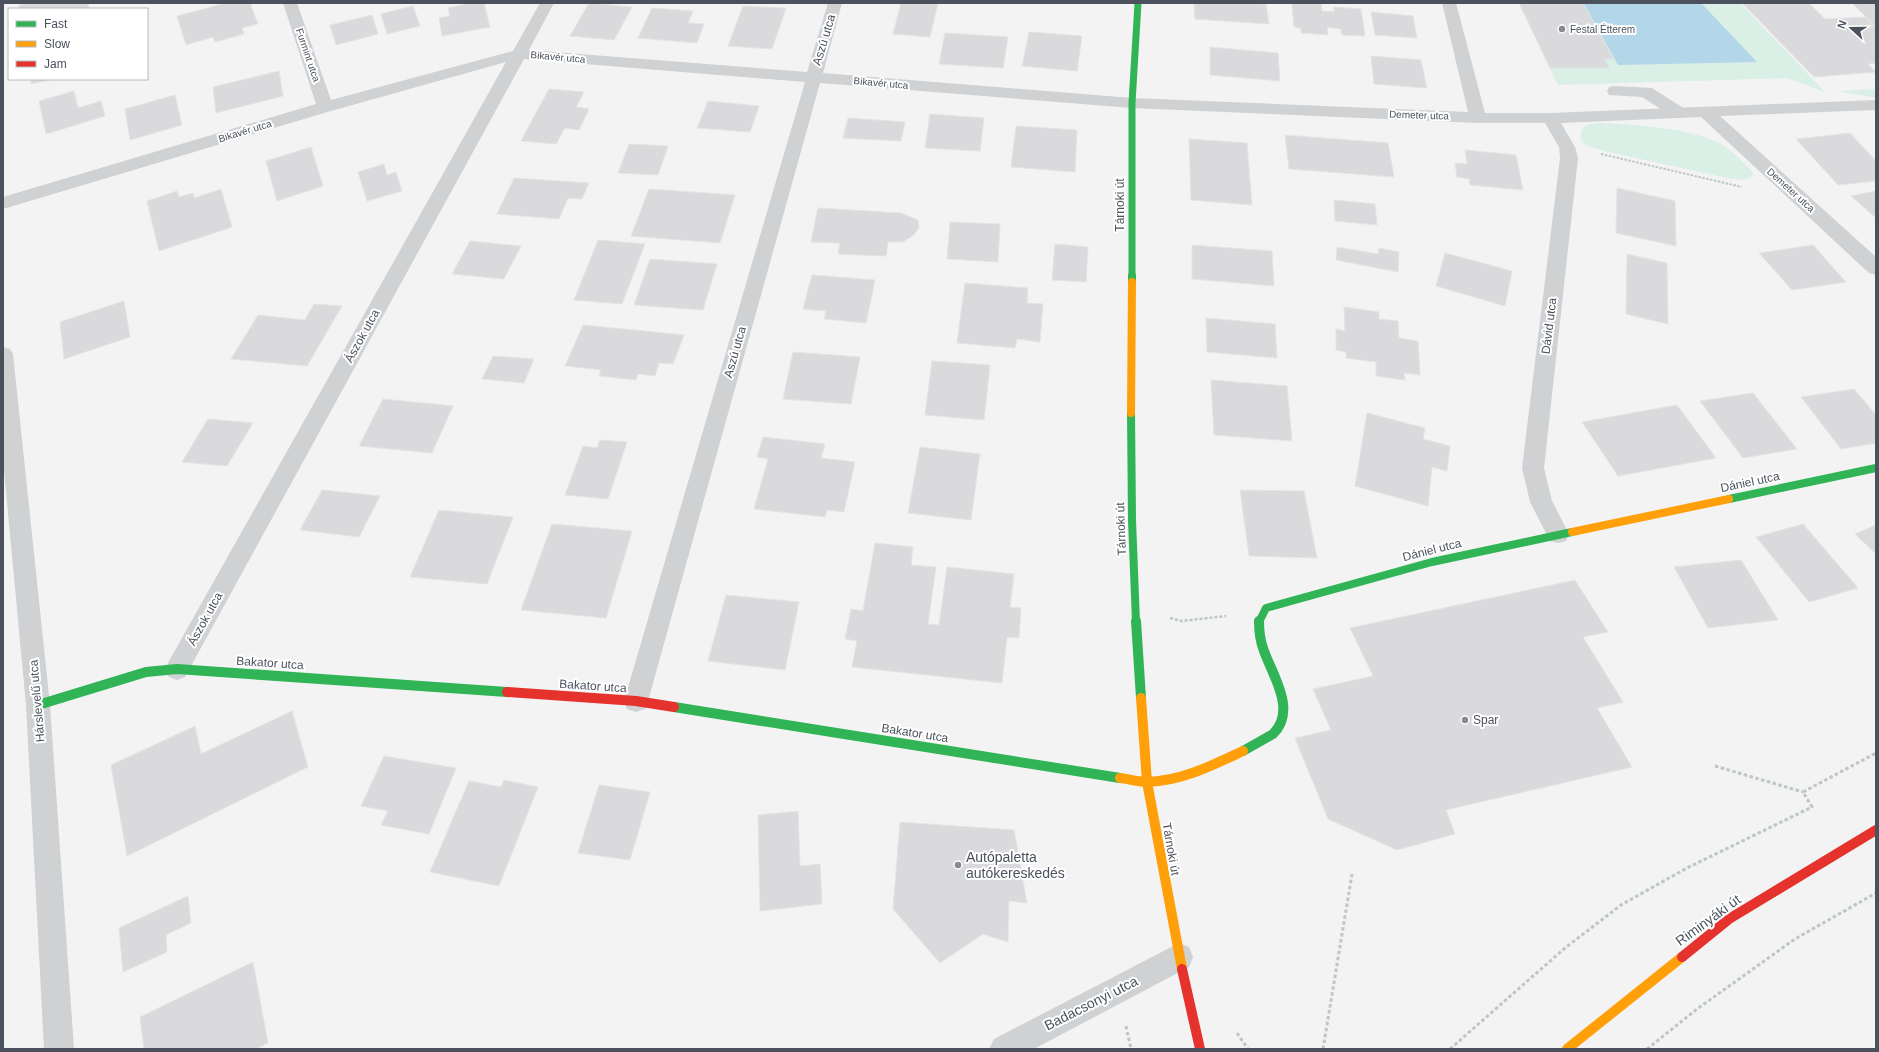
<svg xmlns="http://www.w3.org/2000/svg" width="1879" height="1052" font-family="Helvetica,sans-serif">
<rect width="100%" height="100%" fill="#f3f3f3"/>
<path fill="#daefe5" d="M1519,3H1740L1825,92L1787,78L1558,85Z
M1876,89V98L1838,91Z
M1598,123C1631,124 1691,128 1719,143C1731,149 1742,162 1752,171L1753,177L1740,180L1727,178L1604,151L1587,146L1581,139V131L1586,125Z"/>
<path fill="#b3d7e9" d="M1583,3H1701L1757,62L1618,65Z"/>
<path fill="#dadadc" stroke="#e4e4e5" d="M26,3H88L89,9H19V5Z
M226,3H250L258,24L242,28L244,34L215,42L213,37L186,45L177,16Z
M471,3H484L490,27L442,36L439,18L450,16L448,8Z
M589,3L632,7L614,40L570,36Z
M901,3H938L930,37L893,34Z
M1194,3L1266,4L1269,24L1195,19Z
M1301,3H1321L1322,11L1334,12V7L1361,9L1365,36L1342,35L1341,29L1327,27L1328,35L1301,33V28L1294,27L1292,4H1301Z
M1519,3H1583L1614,59H1605L1610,68H1550Z
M1742,3H1809L1825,19L1866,17L1876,28V63L1868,64L1876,72L1814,77Z
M1852,3H1876V27Z
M413,6L420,26L387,34L381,14Z
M743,6L786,8L772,49L728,46Z
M652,8L693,11L688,23L704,24L697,43L638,38Z
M1371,12L1413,16L1417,38L1375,35Z
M372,15L378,34L336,45L330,25Z
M1029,32L1082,36L1077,71L1022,66Z
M945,33L1008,37L1003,68L939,64Z
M1210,47L1278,53L1280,81L1210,75Z
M1371,56L1421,60L1427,88L1374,84Z
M279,71L283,96L216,113L213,87Z
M31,79H53L31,84Z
M549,89L584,92L576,107L589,109L579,130L565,128L556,144L521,141Z
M74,91L78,108L101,101L105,116L46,134L39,101Z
M175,95L182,125L130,140L125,109Z
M708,101L759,106L750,132L697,128Z
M930,114L984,118L980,151L925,148Z
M848,118L905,122L901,141L843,138Z
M1016,126L1077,130L1075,172L1011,167Z
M1850,133L1876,161V181L1838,185L1796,139Z
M1285,135L1388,143L1394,177L1289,169Z
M1189,139L1247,143L1252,205L1191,200Z
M629,144L668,146L658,175L618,173Z
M311,147L323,186L277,201L266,161Z
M1465,150L1516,155L1523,190L1470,185L1469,179L1457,177L1455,163L1467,164Z
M384,164L387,175L396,172L402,191L367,201L358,172Z
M514,178L589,183L582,199L568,198L559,219L497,214Z
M1617,188L1675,201L1676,246L1616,233Z
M221,189L232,227L159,251L147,201L177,191L179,197L193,193L194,198Z
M649,189L735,195L720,243L631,236Z
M1876,191V218L1851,196Z
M1334,200L1375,204L1377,225L1335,221Z
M818,208L901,213L918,220L919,227L914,235L903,242H888L886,256L838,254L840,243L811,242Z
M950,222L1000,224L998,262L947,259Z
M598,240L645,244L622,304L574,300Z
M470,241L521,246L504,279L452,274Z
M1055,244L1088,247L1086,282L1052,280Z
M1192,245L1272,251L1274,286L1192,279Z
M1813,245L1846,282L1792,290L1759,253Z
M1337,247L1378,254L1379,248L1399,252L1398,272L1336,260Z
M1445,253L1512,271L1505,306L1436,286Z
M1627,254L1667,263L1668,324L1626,314Z
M650,259L717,264L703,310L634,305Z
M812,275L875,280L866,323L824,319L826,311L803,309Z
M965,283L1028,288L1027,303L1043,304L1040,342L1017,339L1015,348L957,343Z
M124,301L130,337L64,359L60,322Z
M314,304L342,306L307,366L231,359L258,315L305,320Z
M1344,307L1379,312V319L1398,321L1399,338L1418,341L1420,375L1404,373L1405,380L1376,376V362L1346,358V352L1336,350V329L1345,331Z
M1206,318L1275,324L1277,358L1207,352Z
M583,325L684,335L673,364L659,363L655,376L638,374L636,380L599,376L601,370L565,366Z
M793,352L860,357L851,404L783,399Z
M493,356L534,359L524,383L482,379Z
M932,361L990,365L984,420L925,415Z
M1211,380L1287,386L1292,441L1214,435Z
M1854,389L1876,415V443L1841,449L1801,397Z
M1753,393L1797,449L1743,458L1700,401Z
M383,399L453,406L432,453L359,446Z
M1677,405L1716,458L1618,476L1582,422Z
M1367,413L1425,428L1423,439L1450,446L1447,471L1432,467L1428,506L1355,486Z
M208,419L253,423L227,466L182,462Z
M763,437L825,444L821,458L855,462L844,512L827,510L825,517L754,509L768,459L757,457Z
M600,440L627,442L608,499L565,495L583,446L597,448Z
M920,447L980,454L971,520L908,513Z
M322,490L380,496L359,537L300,530Z
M1240,490L1304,491L1317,558L1249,556Z
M439,510L513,517L487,584L410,577Z
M552,524L632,531L606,618L521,610Z
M1803,524L1858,588L1809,602L1756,537Z
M1876,525V554L1855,534Z
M875,543L913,547L911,565L936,567L928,624L939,625L947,567L1014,574L1010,607L1021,608L1019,638L1007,637L1002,683L852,667L857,641L845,639L851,609L863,611Z
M1741,560L1778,620L1708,628L1674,567Z
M1575,580L1608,632L1583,637L1623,702L1597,708L1632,767L1446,810L1455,834L1397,850L1328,819L1295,738L1331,730L1313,689L1373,676L1350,628Z
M726,595L799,602L785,670L708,661Z
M292,711L308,767L127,856L111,765L195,726L201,754Z
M384,756L456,768L429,834L381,825L388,811L361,806Z
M504,780L538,787L499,886L430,872L469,781L501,787Z
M599,785L650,792L630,860L578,853Z
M798,811L800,866L820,864L822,904L760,911L758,815Z
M900,822L1014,830L1027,903L1009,901L1008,942L983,934L940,963L893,909Z
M188,896L191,923L166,935L167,952L123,972L119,928Z
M253,962L268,1043L256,1049H144L140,1017Z"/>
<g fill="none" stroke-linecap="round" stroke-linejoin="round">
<path stroke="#bdc7c4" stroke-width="2" stroke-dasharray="2.5 1.5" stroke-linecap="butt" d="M1601,154L1742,187"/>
<path stroke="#bdc7c4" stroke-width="2.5" stroke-dasharray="3 2" stroke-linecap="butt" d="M1170,618L1182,621L1226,616"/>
<path stroke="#bdc7c4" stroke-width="3" stroke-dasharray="3.5 2.5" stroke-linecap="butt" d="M1715,766L1803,792
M1126,1026L1131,1049
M1237,1033L1248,1049
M1323,1049L1352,874
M1450,1049L1565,948L1621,905L1687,868L1812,807L1803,792L1876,753
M1647,1049L1697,1009L1795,939L1876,893"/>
<path fill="#cfd1d3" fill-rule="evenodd" d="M1615,86L1652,88L1685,109L1687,113L1685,117L1679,118L1673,117L1642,97L1609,95L1607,91L1609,87Z"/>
<path fill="#cfd1d3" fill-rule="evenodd" d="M283,3H297L331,100L513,51L540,3H554L529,50L807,72L828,3H842L823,73L1132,98L1468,112L1442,3H1456L1485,113H1550L1876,100V110L1720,116L1876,257V275L1869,273L1701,117L1561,123L1575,147L1578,158L1544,468L1552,501L1569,534L1566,541L1558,543L1550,541L1530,502L1522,468L1560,158L1559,147L1545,123H1478L1132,108L820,83L648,701L645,709L636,712L627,709L624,701L805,82L524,59L185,677L177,680L169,677L165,669L169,661L506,62L331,111L3,209V197L316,104Z
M3,347L10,349L13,354L50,705L74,1049H44L26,705L3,460Z
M1179,943L1189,947L1193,957L1189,967L1034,1049H989L994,1039Z"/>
<path stroke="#30b455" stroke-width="7" d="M1132,277V103L1138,3"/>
<path stroke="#30b455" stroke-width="8" d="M1132,276V282
M1131,413L1132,520L1136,622
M1729,499L1876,468
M1259,622L1266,608L1432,562L1572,532"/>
<path stroke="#30b455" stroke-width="10" d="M1136,621L1141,698
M38,705L146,672L177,669L507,692
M674,707L1120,778
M1243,751L1273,734C1297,711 1273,676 1264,651C1260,641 1259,632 1259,621"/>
<path stroke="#ff9f0a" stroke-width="8" d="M1131,413L1132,282
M1572,532L1729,499"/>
<path stroke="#ff9f0a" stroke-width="10" d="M1141,698L1147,782L1182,969
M1120,778C1129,779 1139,782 1148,782C1182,781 1213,765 1243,751
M1567,1049L1682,957"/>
<path stroke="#e5322d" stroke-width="10" d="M507,692L636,701L674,707
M1682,957L1729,919L1876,830
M1182,969L1200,1049"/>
</g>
<g fill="#868a92" stroke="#fff" stroke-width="1.5">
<circle cx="1562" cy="29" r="4"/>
<circle cx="1465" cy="720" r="4"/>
<circle cx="958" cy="865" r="4"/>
</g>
<g text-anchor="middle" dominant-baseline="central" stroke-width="4" stroke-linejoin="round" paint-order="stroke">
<g font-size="10" fill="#4b525d" stroke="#fff" text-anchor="start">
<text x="1570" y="29">Festal Étterem</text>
</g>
<g font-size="10" fill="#4b525d" stroke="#fff">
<text transform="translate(308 55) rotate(71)">Furmint utca</text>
<text transform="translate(558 57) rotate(5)">Bikavér utca</text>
<text transform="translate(881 83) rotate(5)">Bikavér utca</text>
<text transform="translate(1419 115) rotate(2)">Demeter utca</text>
<text transform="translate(245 131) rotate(-17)">Bikavér utca</text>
<text transform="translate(1791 190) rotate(42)">Demeter utca</text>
</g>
<g font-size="12" fill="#4b525d" stroke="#fff">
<text transform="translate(824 40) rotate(-73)">Aszú utca</text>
<text transform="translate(1120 205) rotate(-90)">Tárnoki út</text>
<text transform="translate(1549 326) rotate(-83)">Dávid utca</text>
<text transform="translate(362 336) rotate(-61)">Ászok utca</text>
<text transform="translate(735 352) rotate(-74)">Aszú utca</text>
<text transform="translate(1750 482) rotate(-12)">Dániel utca</text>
<text transform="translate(1121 529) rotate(-92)">Tárnoki út</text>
<text transform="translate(1432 550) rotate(-14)">Dániel utca</text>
<text transform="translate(205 619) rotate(-61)">Ászok utca</text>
<text transform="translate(270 663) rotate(4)">Bakator utca</text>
<text transform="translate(593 686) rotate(4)">Bakator utca</text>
<text transform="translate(37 701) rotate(-95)">Hárslevelű utca</text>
<text transform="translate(915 733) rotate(9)">Bakator utca</text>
<text transform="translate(1171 849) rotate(80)">Tárnoki út</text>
</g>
<g font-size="12" fill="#4b525d" stroke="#fff" text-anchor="start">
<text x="1473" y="720">Spar</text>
</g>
<g font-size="14" fill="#4b525d" stroke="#fff" text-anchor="start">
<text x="966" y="857">Autópaletta<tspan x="966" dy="16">autókereskedés</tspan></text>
</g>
<g font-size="14" fill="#4b525d" stroke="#fff">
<text transform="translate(1708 920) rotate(-36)">Riminyáki út</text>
<text transform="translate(1091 1003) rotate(-27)">Badacsonyi utca</text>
</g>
</g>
<rect width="1879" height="1052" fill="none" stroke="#4b525d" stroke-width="8"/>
<rect x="8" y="8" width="140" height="72" fill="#ffffff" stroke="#b7babe"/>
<rect x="16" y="21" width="20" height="6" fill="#30b455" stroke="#b7babe"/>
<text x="44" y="28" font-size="12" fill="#4b525d">Fast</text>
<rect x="16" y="41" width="20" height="6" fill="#ff9f0a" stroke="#b7babe"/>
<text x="44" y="48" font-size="12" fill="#4b525d">Slow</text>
<rect x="16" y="61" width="20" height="6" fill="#e5322d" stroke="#b7babe"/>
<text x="44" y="68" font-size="12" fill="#4b525d">Jam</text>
<g transform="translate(1851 28) rotate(291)" stroke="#ffffff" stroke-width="3" paint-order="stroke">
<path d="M0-3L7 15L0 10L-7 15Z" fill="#4b525d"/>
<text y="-6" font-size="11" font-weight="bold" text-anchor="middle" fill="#4b525d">N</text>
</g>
</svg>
